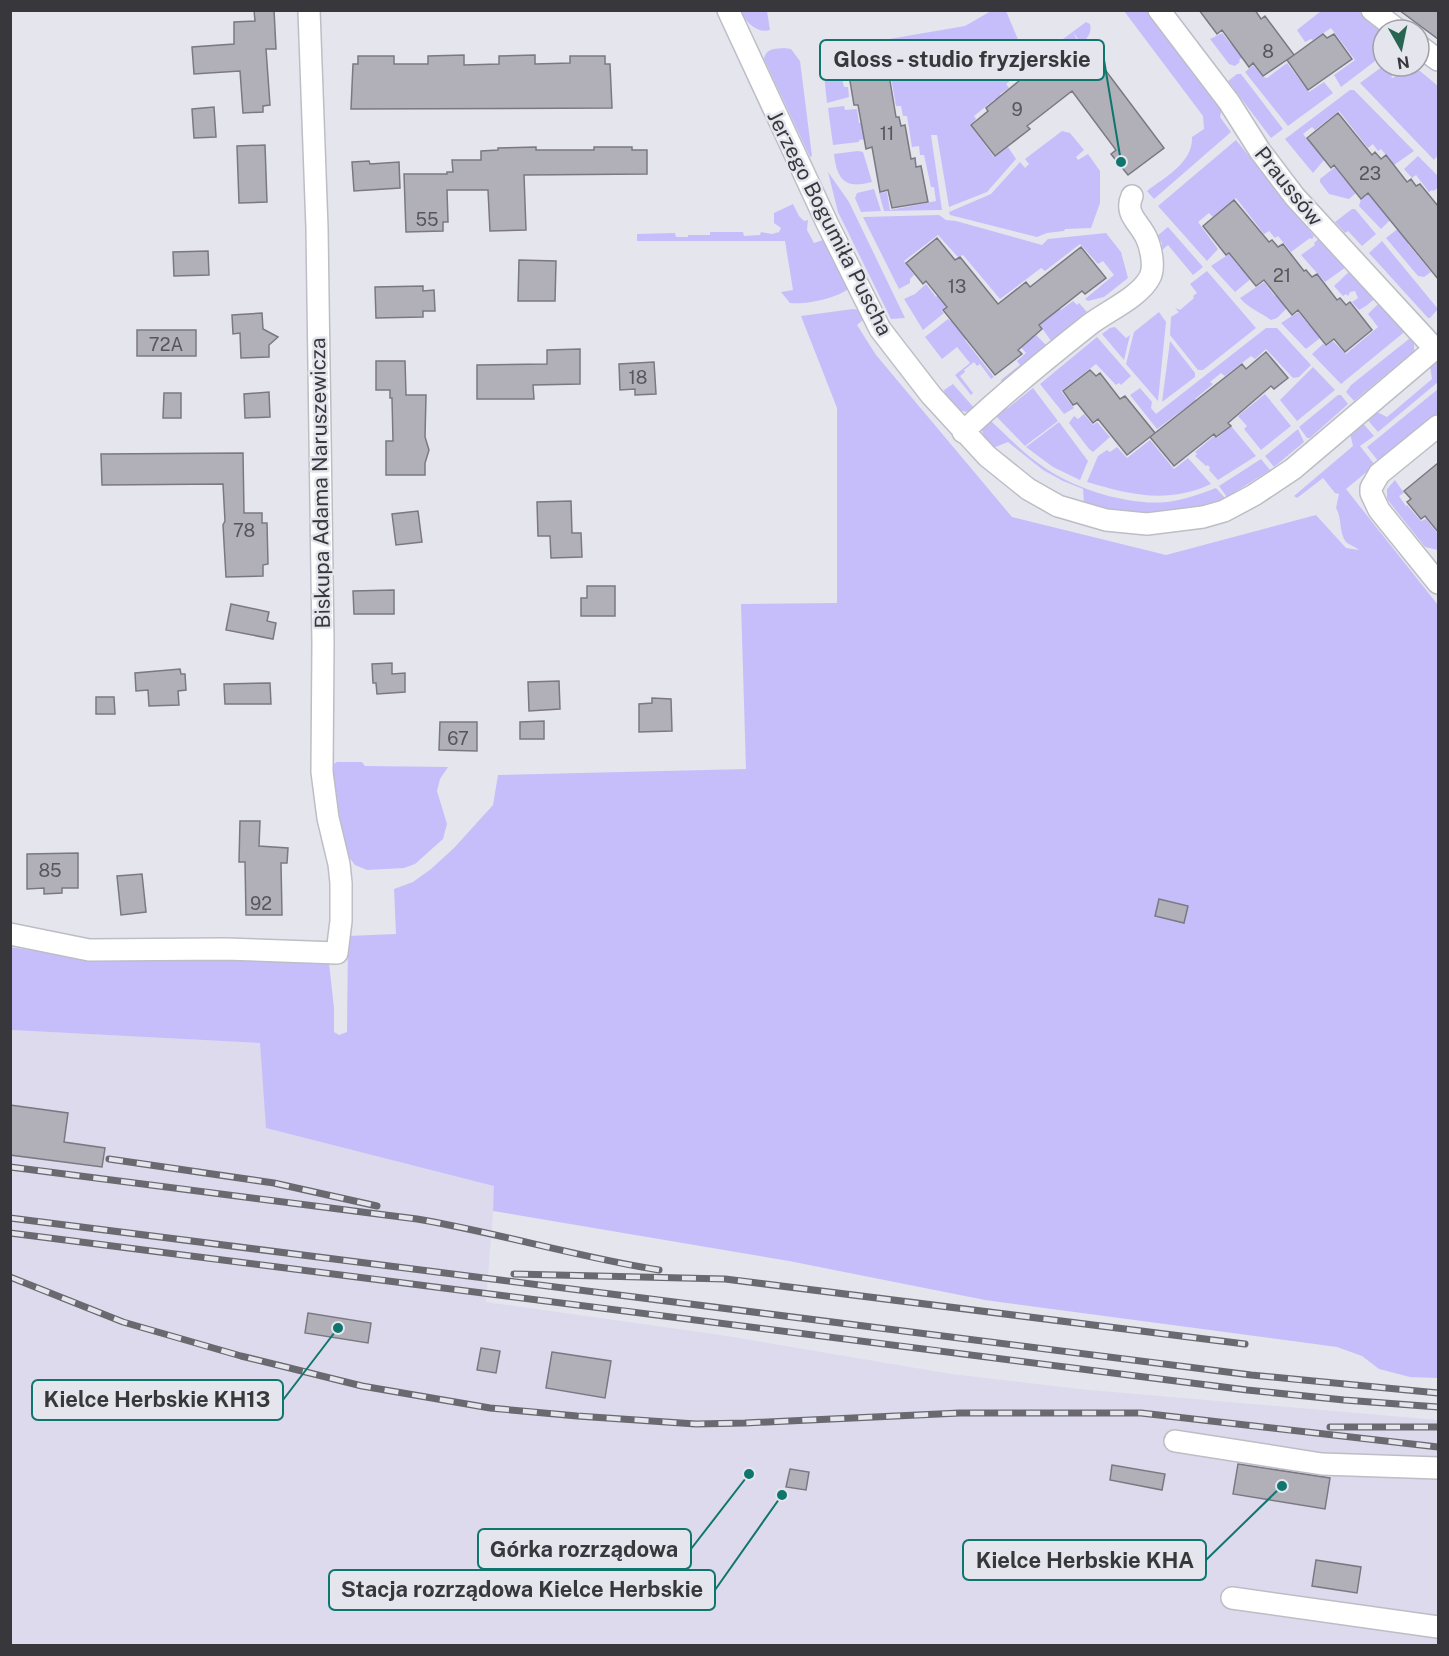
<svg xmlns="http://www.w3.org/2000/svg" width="1449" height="1656" font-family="'Public Sans',sans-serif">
<rect width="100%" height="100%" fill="#e5e5ee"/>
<path fill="#dcdaec" d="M10,1030L260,1043L267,1128L495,1186L486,1302L727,1336L951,1374L1079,1389L1438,1420V1645H11Z"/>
<path fill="#c6befb" d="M740,11H767L770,30C757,34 746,22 740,11Z
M991,11H1006L1019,42L1035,66L1027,72L1024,70L1006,84L1009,88L1000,94L1003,100L999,104L995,99L974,116L976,119L970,125L994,157L1008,147L1016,159L987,192L949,207L937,135H931L942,210L884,211L879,193L887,192L890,210L936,201L934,187H931L924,155H920L919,146L912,147L907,116H903L901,106H896L888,61L845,67L847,77L842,78L844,87H848L849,97L827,103L822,55L826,50L831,49L965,26Z
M1124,11H1155L1223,104L1220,117L1231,132L1154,199L1147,191C1165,177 1193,163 1192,137L1204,129L1203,116Z
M1321,11H1358L1383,32V55L1341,87L1334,75L1355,60L1331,28L1313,40L1311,39L1305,42L1297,30Z
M1086,22L1090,24C1092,32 1088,39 1081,43L1073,32L1078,42L1076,40L1071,44L1070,42L1044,62L1040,56Z
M1222,33L1230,43L1246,55L1239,60L1240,62L1235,66L1229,64L1210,39Z
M784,48L791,49L800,61L812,156L810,157L764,59C766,48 775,49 784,48Z
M1287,63L1309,92L1324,82L1333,93L1288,126L1245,72L1253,65L1263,77L1267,78Z
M1383,66H1401L1391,77L1393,78L1406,66H1414L1438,86V155L1434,160L1360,83Z
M1237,74H1241L1283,129L1271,138L1228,81Z
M1350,90H1354L1414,151L1394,165L1381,149L1378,151L1373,144L1368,148L1339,111L1315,130L1312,127L1303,134L1324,160L1313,173L1285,139Z
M844,106L845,110L857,109L859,123H864L866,139L859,140V142L833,145L828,108Z
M1062,131L1070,133L1084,150L1076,157L1078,160L1088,154L1100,171V203L1091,228L1065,229L1064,231L1047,233L1037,237L950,215L949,212L991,194L1020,162L1025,168L1029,164L1025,159Z
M1236,140L1314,236L1312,239L1310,238L1291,252L1278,236L1275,238L1269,231L1264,234L1236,198L1213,217L1209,213L1198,222L1218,249L1207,261L1158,206Z
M858,151L863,152L872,182C846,189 837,181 834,154Z
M1418,156L1437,175L1438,187L1434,191L1432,190L1429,192L1416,175L1412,178L1404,169Z
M1335,167L1344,179L1348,176L1358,188L1354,191L1356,193L1349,199L1329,194L1320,182V179Z
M828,172L849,202L905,318L891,319L838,212Z
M874,189L881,211L861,212L855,198L857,193Z
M1368,194L1379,206L1393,217L1381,229L1359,206L1361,199Z
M793,204L799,216L804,221L808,220L807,230L814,243L829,238L849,288C838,298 806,305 790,303L781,292L793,290L785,241H637V234L675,233L676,237H688V235H710V232H743L744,236L760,235L761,232L772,234L779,232L781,228L774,223V213Z
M1352,209H1355L1376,234L1362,246L1348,231L1345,233L1335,222Z
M939,215L946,220L956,221L1042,245L1048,239L1106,233L1121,252L1128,278L1104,297L1088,301L1085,299L1114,275L1103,261L1098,264L1080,244L1045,271L1041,268L1000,299L963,255L958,257L938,235L904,261L914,275L910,279V283L899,289L863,217Z
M1438,215V219L1408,244L1431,272L1424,277L1418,276L1386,238L1404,224L1414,235Z
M1168,227L1203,267L1193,275L1168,245L1162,250V243L1157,236Z
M1322,236L1349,265L1325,282L1301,255L1315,245L1314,243Z
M1382,241L1438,309L1430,318H1428L1369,253Z
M1229,254L1240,268L1245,266L1253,277L1235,292L1211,266Z
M1353,268L1378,296L1366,306L1359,310L1352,302L1358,298L1355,291L1350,292L1348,296L1346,294L1343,296L1334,286Z
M1207,271L1256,328L1203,370H1198L1170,335L1171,317L1179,312L1175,308L1180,310L1194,298L1193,296L1197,293L1190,284Z
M1264,282L1275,296L1278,294L1289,306L1277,318L1271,320C1260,312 1248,308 1240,298Z
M926,284L936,297L940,293L949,304L941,310L944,313L923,330L904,299L915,294Z
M1382,300L1408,329L1341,384L1312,354L1323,344L1326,346L1333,341L1346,354L1378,327L1368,314Z
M1073,301L1077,305L1079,303L1087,312L1051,341L1038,322L1057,307L1061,310Z
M853,309L860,310L864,319L857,325L876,355L1012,517L1166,555L1316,515L1346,548L1359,550C1356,547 1349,545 1346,542C1339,534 1342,517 1336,508L1339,494L1335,493L1323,478L1297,498L1294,496L1353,446L1350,433L1361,421L1374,436L1360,446L1375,465L1346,489L1438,605V1378L1410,1377L1379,1369L1362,1356L1337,1347L985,1300L789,1261L493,1211L494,1186L266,1128L260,1043L11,1030L10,947L83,958H315L329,963L334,1008V1032L339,1035L347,1032L348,936L396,934L394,889L413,882L431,869L454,848L493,805L498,775L746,769L741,604L837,603V408L801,316Z
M1159,312L1166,322L1158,401L1126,364L1134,332Z
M1298,312L1308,324L1313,322L1324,335L1306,349L1281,323Z
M955,317L970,336L965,340L994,377L991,379L980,364L977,366L974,362L964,370L965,372L960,376L973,393L971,395L955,375L970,363L957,347L942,359L925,337L948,319L950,321Z
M1115,327L1126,338L1130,335L1124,360L1102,334L1110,328Z
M1029,328L1046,345L1002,382L1001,380L1020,365L1017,361L1026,353L1015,340Z
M1266,328H1277L1311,365L1299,377L1293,378L1266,349L1255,359L1251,356L1225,376L1221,373L1210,382L1213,384L1195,399L1196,400L1157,429L1130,395L1140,388L1152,402L1151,408L1156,414Z
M1414,335V351L1354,401L1346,392L1351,385Z
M1097,337L1131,376L1121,385L1119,383L1116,385L1096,364L1061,391L1074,408L1064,414L1040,384Z
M1170,341L1195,373V377L1162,402Z
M1438,356V382L1378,432L1365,417L1377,412L1387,417L1432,379L1430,366Z
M1313,367L1335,390L1297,421L1280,400Z
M953,384L976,410C962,416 946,406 944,390Z
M1033,388L1058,421L1025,446L993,413L1008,408Z
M1438,389V413L1379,462L1367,447Z
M1265,394L1291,426L1261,450L1244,429L1247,426L1238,416Z
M1338,395H1341L1348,404L1310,438H1307L1299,427Z
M1084,414L1093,425L1097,422L1110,437L1093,452L1089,449L1069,423L1074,416L1078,419Z
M989,419C1007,436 1024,454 1045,468C1076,489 1129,506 1167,502C1184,500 1200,494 1216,488L1225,498C1179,516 1130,518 1084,504L1083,489L1063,481L1043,470L1008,442L993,448L983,437L982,429Z
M1059,422L1088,461L1080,480L1053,467L1026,447Z
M1231,426L1256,456L1218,480L1209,470L1210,468L1208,465L1206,466L1195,456L1197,454L1195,452L1214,436L1217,438Z
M1298,429L1304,442L1274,467L1265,456Z
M1150,440L1174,469L1188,458L1211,484C1167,504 1131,495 1087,482L1098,456L1107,450L1110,452L1117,447L1127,458Z
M1261,459L1270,470L1227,497L1219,486Z
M1395,480L1404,493L1399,496L1406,506L1407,505L1421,521L1426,519L1438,534V550L1425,547L1387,499V489Z
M337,762H362L365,766L448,767L440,779L437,791L447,824L443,839L415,864L404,868L367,870L355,865L345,852L332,765Z"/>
<path fill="#b1b0b9" stroke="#7a7982" stroke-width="1.5" d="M254,10H274L276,49H266L270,105L263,106V112L243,113L240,71L194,74L192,47L234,44V22L255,21Z
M1199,10H1255L1261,19L1265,16L1294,55L1323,34L1327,38L1334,34L1352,59L1308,90L1287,60L1294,55L1263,76L1253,63L1249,67L1222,30L1217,34Z
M1399,10H1438V39Z
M1079,42L1102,73L1106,71L1164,148L1128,175L1111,154L1116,150L1072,91L1027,126L1030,129L995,156L971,125L988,111L986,108L1036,67L1038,69L1069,45L1072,48Z
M464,55V65L499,64V56L535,55V64L570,63V56H605V64H610L612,108L351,109L353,64H358V56H394V64H428V56Z
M887,63L896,117H899L901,126L905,125L911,159L915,158L916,167L921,166L928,202L892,208L888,190L880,192L872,147L866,149L858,105H854L848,69Z
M214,107L216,137L194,138L192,109Z
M1338,113L1372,155L1375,152L1381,159L1386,155L1407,182L1411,179L1416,186L1420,184L1438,206V279L1368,193L1361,199L1334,165L1331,168L1307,138Z
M265,145L267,202L239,203L237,146Z
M536,147V150H594V147H632V150H647V174L524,175L526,230L490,231L488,190H447L448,222H443V231L406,232L404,174H447V172H453L452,160H481V151L498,150V148Z
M369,161L370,164L399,162L400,188L354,191L352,162Z
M1234,200L1269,242L1272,240L1278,247L1283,244L1304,271L1306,270L1312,277L1317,274L1337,300L1340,298L1346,305L1350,302L1372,330L1345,352L1334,339L1326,345L1298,310L1292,315L1264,280L1256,286L1229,253L1226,255L1203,226Z
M937,238L955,260L960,257L998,304L1026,282L1030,287L1081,247L1106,278L1085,294L1082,291L1039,325L1042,329L1018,350L1022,354L995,375L943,310L947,307L926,281L923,284L906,263Z
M208,251L209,275L174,276L173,252Z
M519,260L556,261L555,301H518Z
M423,286V291L434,290L435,311H423V317L376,318L375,287Z
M262,313L263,329L278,337L269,345V357L241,358L240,333L233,334L232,315Z
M137,330H196V356H137Z
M580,349V384L533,385L534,399H477V365L547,364V350Z
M1266,352L1288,378L1274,389L1271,386L1228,423L1231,426L1216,437L1214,434L1174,466L1150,437L1242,364L1246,369Z
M376,361H405L406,395H426L425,437L429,450L425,463V475H386V441H393L392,398H390V390H376Z
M654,362L656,394L635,395V389L620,390L619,364Z
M1090,370L1096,376L1100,373L1120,399L1125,396L1155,433L1127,455L1098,419L1093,423L1077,403L1073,405L1063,391Z
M269,392L270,417L245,418L244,394Z
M164,393H181V418H163Z
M243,453L244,513H262V523H267L268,564L263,565V576L226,577L223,525L225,521L223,484L102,485L101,454Z
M1438,463V532L1425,516L1421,519L1407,502L1411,499L1404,491Z
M571,501L572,533H581L582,557L551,558L550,536H538L537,502Z
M418,511L422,542L396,545L392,514Z
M587,586H615V616H581V598H587Z
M394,590V614H354L353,591Z
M231,604L269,612L267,621L276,623L273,639L226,630Z
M392,663V674L405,673V692L377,694L376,683H373L372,664Z
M180,669L181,674H185L186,690L178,691L179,705L149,706L148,690L136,691L135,673Z
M559,681L560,709L529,711L528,682Z
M270,683L271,704H225L224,684Z
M96,697H114L115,714H96Z
M652,698L671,699L672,731L639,732V704L652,703Z
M544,721V739H520V722Z
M440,722H477V751L439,750Z
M240,821H260L259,846L288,848L287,863H281L282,915H246L245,862H239Z
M78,853V888H62V893L44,894V888L27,889V854Z
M142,874L146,912L121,915L117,876Z
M1159,899L1188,906L1184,923L1155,916Z
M10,1105L68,1113L64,1142L105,1148L102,1167L10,1155Z
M308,1313L371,1323L368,1343L305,1333Z
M481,1348L500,1351L496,1373L477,1370Z
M552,1352L611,1361L605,1398L546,1388Z
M1238,1464L1330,1478L1325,1509L1233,1494Z
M1112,1465L1165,1474L1162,1490L1110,1480Z
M790,1469L809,1472L806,1490L786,1487Z
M1316,1560L1361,1567L1357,1593L1312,1586Z"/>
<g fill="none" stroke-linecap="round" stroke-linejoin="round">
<g stroke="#bdbdc6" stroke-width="24">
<path id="minor" d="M728,10L827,223L880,329L931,395L987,456L1028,489L1058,506L1106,520L1147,524L1203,517L1224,511L1254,495L1293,469L1438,346
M1159,10L1229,102L1260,151L1295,197L1435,349
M1372,10L1398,30
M1419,46L1438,60
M1438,426L1379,474L1371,488V493L1379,510L1438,583
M963,432C1003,394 1046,359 1089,325C1107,311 1140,297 1150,277C1155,267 1151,247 1146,237C1139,222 1124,214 1132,196
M10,934L89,950L225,949L337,953L341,921V883L339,864L328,818L322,772L323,643L317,228L309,10
M1175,1441L1322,1464L1438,1468
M1232,1598L1438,1627"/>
</g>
<use href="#minor" stroke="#fff" stroke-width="21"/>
<g stroke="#69696f" stroke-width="7">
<path id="rail" d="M109,1159L274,1183L377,1206
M10,1167L417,1219C499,1233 577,1257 659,1270
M10,1218L1251,1375L1438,1393
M10,1233L1247,1390L1344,1400L1438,1407
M514,1274L725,1279L1245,1344
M10,1277L123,1322L241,1356L362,1386L490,1408L577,1416L696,1424L745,1423L960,1413H1141L1438,1447
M1330,1427H1438"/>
</g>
<use href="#rail" stroke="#e5e5ee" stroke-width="4.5" stroke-dasharray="14" stroke-linecap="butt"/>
</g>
<g text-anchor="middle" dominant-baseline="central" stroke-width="5" stroke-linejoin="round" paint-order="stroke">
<g font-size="18" fill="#56565b">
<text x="1268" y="51">8</text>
<text x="1017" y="109">9</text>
<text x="887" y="133">11</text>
<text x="1370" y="173">23</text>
<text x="427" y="219">55</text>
<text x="1282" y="275">21</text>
<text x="957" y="286">13</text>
<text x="166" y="344">72A</text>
<text x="638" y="377">18</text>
<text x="244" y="530">78</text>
<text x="458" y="738">67</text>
<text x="50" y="870">85</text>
<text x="261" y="903">92</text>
</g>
<g font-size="21" fill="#38383c" stroke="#e5e5ee">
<text transform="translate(1289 186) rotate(51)">Praussów</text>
<text transform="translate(830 223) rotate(63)">Jerzego Bogumiła Puscha</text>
<text transform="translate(320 483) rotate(-91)">Biskupa Adama Naruszewicza</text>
</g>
</g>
<path fill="none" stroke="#0f766e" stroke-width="2" d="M1121 162L1104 60M338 1328L283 1400M749 1474L691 1549M1282 1486L1206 1560M782 1495L715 1590"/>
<g fill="#0f766e" stroke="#e5e5ee" stroke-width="2">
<circle cx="1121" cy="162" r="6"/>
<circle cx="338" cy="1328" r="6"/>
<circle cx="749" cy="1474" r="6"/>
<circle cx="1282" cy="1486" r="6"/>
<circle cx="782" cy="1495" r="6"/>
</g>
<g fill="#e5e5ee" stroke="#0f766e" stroke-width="2">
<rect x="820" y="40" width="284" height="40" rx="6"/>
<rect x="32" y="1380" width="251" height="40" rx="6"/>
<rect x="478" y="1529" width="213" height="40" rx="6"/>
<rect x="963" y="1540" width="243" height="40" rx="6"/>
<rect x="329" y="1570" width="386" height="40" rx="6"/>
</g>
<g font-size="22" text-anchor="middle" font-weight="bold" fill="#38383c">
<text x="962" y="67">Gloss - studio fryzjerskie</text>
<text x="157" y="1407">Kielce Herbskie KH13</text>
<text x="584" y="1557">Górka rozrządowa</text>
<text x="1085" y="1568">Kielce Herbskie KHA</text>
<text x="522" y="1597">Stacja rozrządowa Kielce Herbskie</text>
</g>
<rect width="1449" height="1656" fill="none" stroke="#38383c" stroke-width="24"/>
<g transform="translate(1401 48) rotate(171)"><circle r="28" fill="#e5e5ee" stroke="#a0a0a7" stroke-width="1.5"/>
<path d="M0-4.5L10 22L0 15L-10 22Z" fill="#286551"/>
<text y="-9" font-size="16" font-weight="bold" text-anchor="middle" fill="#38383c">N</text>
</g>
</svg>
